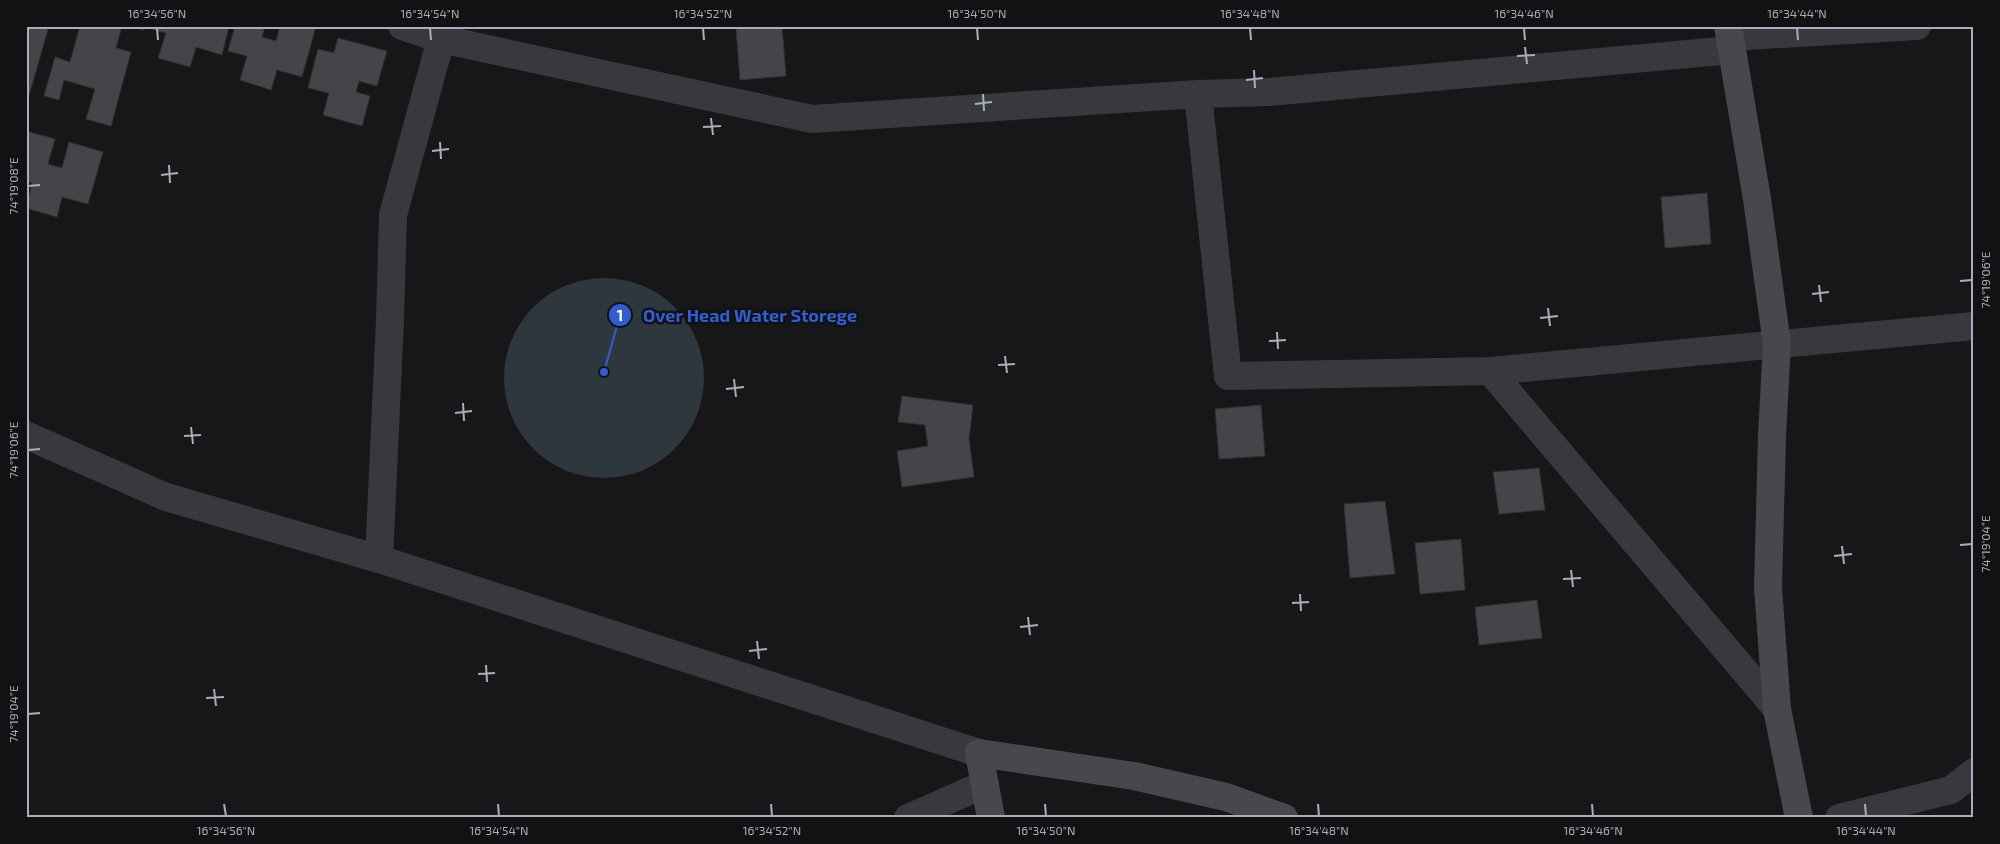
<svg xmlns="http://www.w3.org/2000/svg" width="2000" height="844" font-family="'Exo 2',sans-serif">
<rect width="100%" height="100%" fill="#171719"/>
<path fill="#2d373d" d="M504 378a100 100 0 1 1 200 0a100 100 0 1 1-200 0Z"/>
<path fill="#434549" stroke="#313135" d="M26,26H49L28,99H26Z
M80,26H122L116,48L131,52L111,126L86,119L95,89L64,80L59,100L44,96L55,57L70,62Z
M130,26H144L143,30Z
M147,26H229L222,55L196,47L190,67L158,58L166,33L147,28Z
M235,26H265L262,37L276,41L280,26H316L302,77L277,70L271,90L240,80L247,56L228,51Z
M765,26H782L786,76L740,80L736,29Z
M338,38L387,51L377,86L359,81L356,92L370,96L362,126L323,115L329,93L308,88L318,49L334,53Z
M26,131L55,139L48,164L62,168L69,142L103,152L88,204L62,197L57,217L26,208L32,183L26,181Z
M1707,193L1711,244L1665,248L1661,197Z
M902,396L973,405L969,439L974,477L902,487L897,451L928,446L925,425L898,422Z
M1261,405L1265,456L1219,459L1215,409Z
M1539,468L1545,510L1499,514L1493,472Z
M1385,501L1395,574L1350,578L1344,504Z
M1461,539L1465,590L1420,594L1415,543Z
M1537,600L1542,638L1479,645L1475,607Z"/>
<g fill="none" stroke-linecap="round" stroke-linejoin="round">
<path stroke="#38393e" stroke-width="28" d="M402,26L441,39
M1730,37L1917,26
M1198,94L1228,376L1490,371L1974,326
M1490,371L1777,709
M26,435L166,497L379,559L979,753
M379,559L390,320L393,215L441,39L812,119L1198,94L1269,92L1732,50
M908,818L985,784
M1839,818L1951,790L1974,772"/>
<path stroke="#46484e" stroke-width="28" d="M1728,26L1757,199L1777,344L1772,435L1768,588L1777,709L1799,818
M991,818L979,753L1134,776L1226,797L1284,818"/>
</g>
<path fill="none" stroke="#a9afb9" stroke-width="2" d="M157,28L158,40M430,28L431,40M703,28L704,40M977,28L978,40M1250,28L1251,40M1524,28L1525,40M1797,28L1798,40M1525,47L1527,64M1517,56L1535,55M1254,70L1255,88M1246,80L1263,78M983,94L984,111M975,104L992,102M711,118L713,135M703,127L721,126M440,142L441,159M432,151L449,149M169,165L170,183M161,175L178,173M28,186L40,185M1960,281L1972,280M1819,285L1821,302M1812,294L1829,292M1548,308L1550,326M1540,318L1558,316M1277,332L1278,349M1269,341L1286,340M1005,356L1007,373M998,365L1015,364M734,379L736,397M726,389L744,387M463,403L464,421M455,413L472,411M191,427L193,444M184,436L201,435M28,450L40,449M1960,545L1972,544M1842,546L1844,564M1834,556L1852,554M1571,570L1573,587M1563,579L1581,578M1300,594L1301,611M1292,603L1309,602M1028,617L1030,635M1020,627L1038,625M757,641L759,659M749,651L767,649M486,665L487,682M478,674L495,673M214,689L216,706M206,698L224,697M28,714L40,713M224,804L226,816M498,804L499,816M771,804L772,816M1045,804L1046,816M1318,804L1319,816M1592,804L1593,816M1865,804L1866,816"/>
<path fill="none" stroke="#325dd3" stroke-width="2" d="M604 372L620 315"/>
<g fill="#325dd3" stroke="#121214" stroke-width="2">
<circle cx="604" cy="372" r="5"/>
<circle cx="620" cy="315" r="12"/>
</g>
<g font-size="15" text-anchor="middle" font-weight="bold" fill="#fff">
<text x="620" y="321">1</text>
</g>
<g font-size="18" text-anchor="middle" font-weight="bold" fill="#325dd3" stroke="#121214" stroke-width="5" stroke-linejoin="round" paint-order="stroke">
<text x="750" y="322">Over Head Water Storege</text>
</g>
<rect width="2000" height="844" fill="none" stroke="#121214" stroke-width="55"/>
<rect x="28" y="28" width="1944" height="788" fill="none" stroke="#a9afb9" stroke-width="2"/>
<g font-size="12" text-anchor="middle" fill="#a9afb9">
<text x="157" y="18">16°34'56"N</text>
<text x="430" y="18">16°34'54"N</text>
<text x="703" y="18">16°34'52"N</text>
<text x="977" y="18">16°34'50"N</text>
<text x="1250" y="18">16°34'48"N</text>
<text x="1524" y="18">16°34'46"N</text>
<text x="1797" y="18">16°34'44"N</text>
<text transform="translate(14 186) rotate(-90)" y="4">74°19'08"E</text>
<text transform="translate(1986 280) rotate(-90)" y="4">74°19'06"E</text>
<text transform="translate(14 450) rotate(-90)" y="4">74°19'06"E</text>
<text transform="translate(1986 544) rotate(-90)" y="4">74°19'04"E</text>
<text transform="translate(14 714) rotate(-90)" y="4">74°19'04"E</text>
<text x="226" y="835">16°34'56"N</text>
<text x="499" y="835">16°34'54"N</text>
<text x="772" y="835">16°34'52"N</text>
<text x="1046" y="835">16°34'50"N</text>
<text x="1319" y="835">16°34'48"N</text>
<text x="1593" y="835">16°34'46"N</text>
<text x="1866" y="835">16°34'44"N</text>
</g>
</svg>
